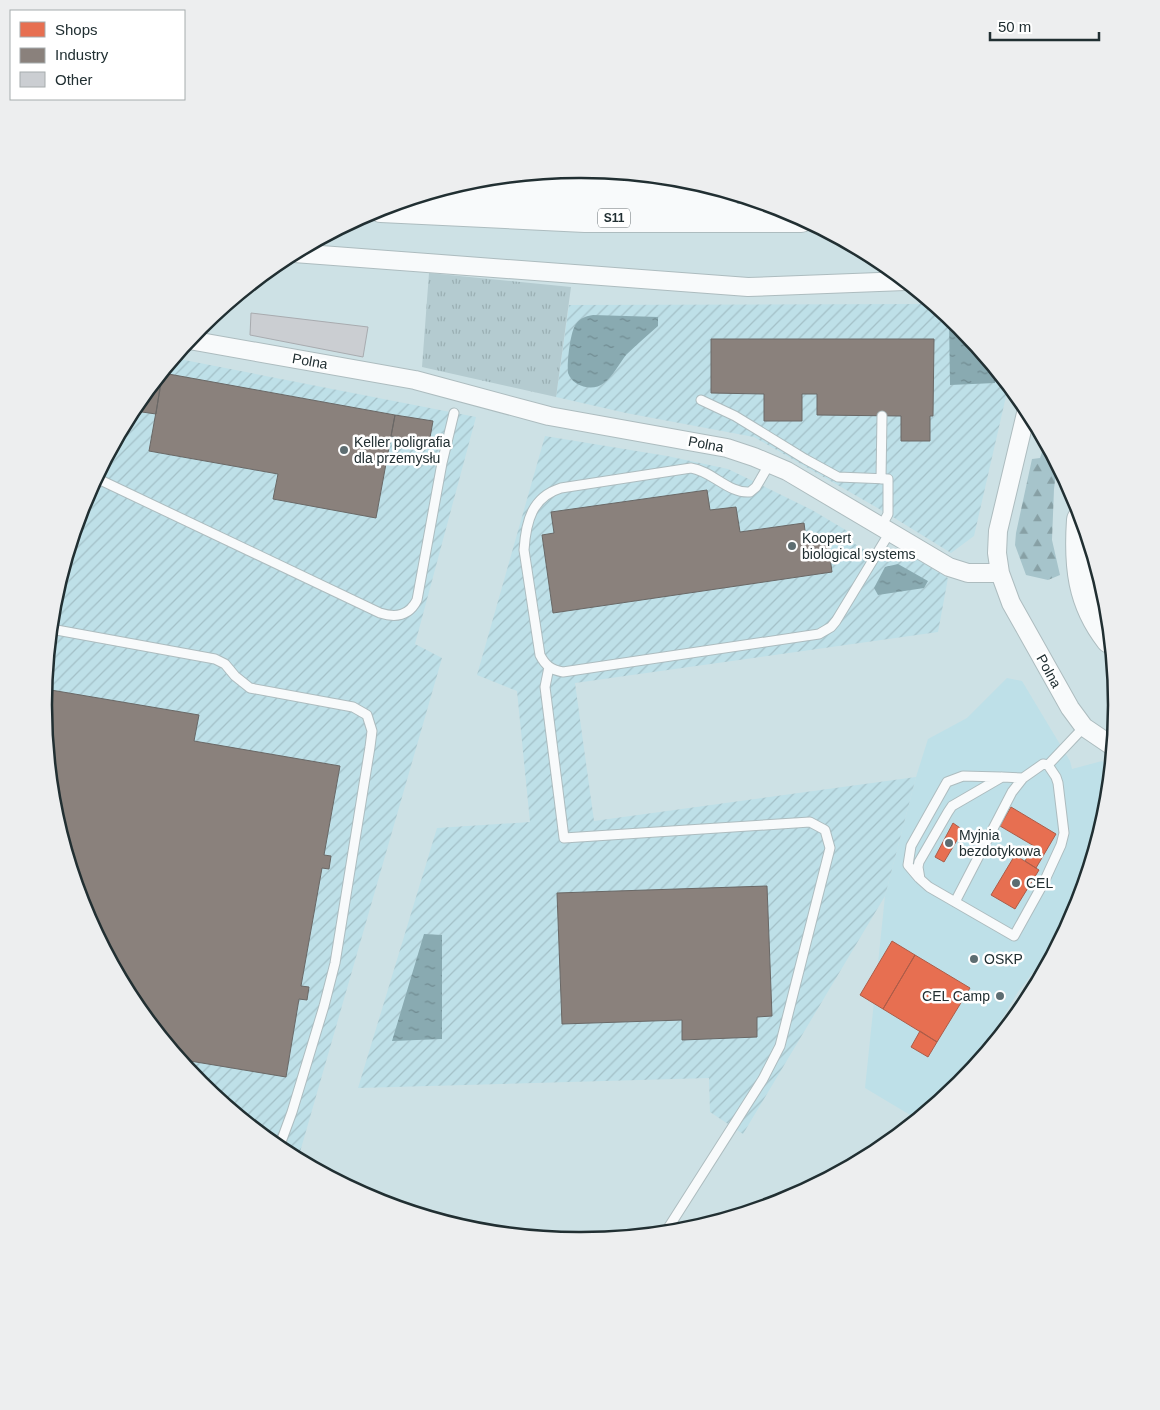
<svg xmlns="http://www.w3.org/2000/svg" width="1160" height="1410" font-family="Arial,sans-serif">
<defs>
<pattern id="industrial-furrows" width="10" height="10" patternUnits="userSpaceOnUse" patternTransform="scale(1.25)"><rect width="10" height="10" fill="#bee0e8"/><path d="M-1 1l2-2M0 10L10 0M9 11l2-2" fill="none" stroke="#a3c0c7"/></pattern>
<pattern id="grass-tufts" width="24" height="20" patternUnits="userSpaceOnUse" patternTransform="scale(1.25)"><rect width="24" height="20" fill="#b4cbd0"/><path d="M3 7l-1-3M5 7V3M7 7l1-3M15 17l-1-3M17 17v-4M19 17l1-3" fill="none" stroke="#9aafb3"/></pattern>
<pattern id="forest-firs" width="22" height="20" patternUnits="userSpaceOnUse" patternTransform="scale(1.25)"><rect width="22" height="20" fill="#a6c4cb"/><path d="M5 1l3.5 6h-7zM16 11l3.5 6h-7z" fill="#87a0a5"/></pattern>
<pattern id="water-ripples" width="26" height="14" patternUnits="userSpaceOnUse" patternTransform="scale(1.25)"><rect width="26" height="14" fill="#89aab1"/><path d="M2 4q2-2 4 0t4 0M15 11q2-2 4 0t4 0" fill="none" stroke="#708b91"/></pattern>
</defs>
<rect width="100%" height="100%" fill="#cde1e5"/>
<path fill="#bee0e8" d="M1007,678L1022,681L1070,761L1072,769L1102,761L1110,769L1106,810L1079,898L1050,950L1018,992L973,1067L959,1084L917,1119L865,1088L885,896L916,777L928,739L967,718Z"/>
<path fill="url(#industrial-furrows)" d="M932,304L959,326L1006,383L1007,392L974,536L951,553L888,514L754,437L626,413L556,397L569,305Z
M174,358L476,417L415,644L442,658L298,1159L282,1151L201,1084L134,1003L84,910L54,809L44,705L54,600L85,500L134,407Z
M545,436L667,456L728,469L812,510L849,532L853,543L876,556L884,560L908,554L948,578L938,632L575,683L594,821L916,777L885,896L743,1134L710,1112L709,1078L358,1088L437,828L530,822L517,691L477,675Z"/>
<path fill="url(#grass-tufts)" d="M580,169L653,176L594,177L528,174Z
M429,273L571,287L556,397L422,367Z"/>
<path fill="url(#forest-firs)" d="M1045,443L1057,465L1054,489L1052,540L1060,575L1048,580L1026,575L1015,545L1016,533L1032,459L1040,458Z"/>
<path fill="url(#water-ripples)" d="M593,315L658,317V326C647,336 636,345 626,355C619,364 613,376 604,383C593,392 573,387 568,373C567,363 570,332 576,324C580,318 586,316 593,315Z
M949,318L959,326L995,369V383L950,385Z
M898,564L928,581L924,588L878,595L874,588L885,567Z
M424,934L442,935V1039L392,1041Z"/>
<path fill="#e76f51" stroke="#ac5c48" d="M1011,807L1056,834L1036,868L1025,861L1034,846L1000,826Z
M953,823L963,830L944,862L935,857Z
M1015,855L1039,870L1015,909L991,895Z
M892,941L915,955L883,1009L860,995Z
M915,955L970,988L937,1042L883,1009Z
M920,1031L937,1042L928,1057L911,1047Z"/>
<path fill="#8a817c" stroke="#6a6866" d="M711,339H934L933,416H930V441H901V416L817,415V394H802V421H764V394L711,393Z
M162,373L156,414L135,411L136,405Z
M163,373L395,415L376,518L273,499L278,474L149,451Z
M395,415L433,421L429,443L391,436Z
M707,490L710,510L736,507L740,532L804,523L806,538L827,535L832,572L553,613L542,535L554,533L551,512Z
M45,689L199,715L194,741L340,766L324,855L331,856L329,869L322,868L301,986L309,987L307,1000L299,999L286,1077L190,1061L189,1069L134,1003L84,910L54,809L44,705Z
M767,886L772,1016L757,1017V1037L682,1040V1020L562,1024L557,893Z"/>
<path fill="#cbced2" stroke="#a8abaf" d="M251,313L368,327L363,357L250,335Z"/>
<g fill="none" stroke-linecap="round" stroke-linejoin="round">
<g stroke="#adbcbf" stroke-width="11">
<path id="service" d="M701,400L735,416L805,459L838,477L888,479V514L881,527
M770,463L756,487L750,492C729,494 712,471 691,468L561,488C532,497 526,521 524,550L540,655C545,665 551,670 563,672L819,634L831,627L836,621L890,532
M96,478L380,613C396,618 409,616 417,600L442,463L454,413
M881,479L882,416
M51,629L215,659L225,664L235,676L250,688L353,707L367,715L372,731L370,747L335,963L324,1006L292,1112L281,1142L277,1147
M549,667L545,687L564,838L810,822L825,830L830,848L780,1046L763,1079L665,1233
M1048,765L1084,727
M919,878L908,865L911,846L947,782L963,776L1001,777
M955,902L1012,792L1023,778L1043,764L1048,765L1056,777L1058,783L1064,833L1061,845L1044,882L1014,936L929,887L920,879L918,867L919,862L948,812L952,806L1002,777L1023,778"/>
</g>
<g stroke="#adbcbf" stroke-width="20">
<path id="minor" d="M294,253L748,287L905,281
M189,340L415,380L549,416L727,448L754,457L787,471L949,567L968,573H1000
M1027,409L998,531L997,553L1000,573L1011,603L1070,708L1084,727L1112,746"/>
</g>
<g stroke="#adbcbf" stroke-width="30">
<path id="motorway" d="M453,186L622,192H729
M381,208L585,218H801
M1081,520C1078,565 1081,602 1110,639"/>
</g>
<use href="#service" stroke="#f8fafb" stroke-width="9"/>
<use href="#minor" stroke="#f8fafb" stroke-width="18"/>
<use href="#motorway" stroke="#f8fafb" stroke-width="28"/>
</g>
<g fill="#5d6d71" stroke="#fff" stroke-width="2">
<circle cx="344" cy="450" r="5"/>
<circle cx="792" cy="546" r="5"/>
<circle cx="949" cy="843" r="5"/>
<circle cx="1016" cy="883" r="5"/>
<circle cx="974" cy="959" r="5"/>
<circle cx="1000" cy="996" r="5"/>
</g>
<g text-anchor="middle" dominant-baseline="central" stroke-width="5" stroke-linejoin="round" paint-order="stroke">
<rect fill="#fff" stroke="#646d70" stroke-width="1" x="598" y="208.5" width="32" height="19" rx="4"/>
<g font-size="12" font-weight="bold" fill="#212f32">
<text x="614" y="218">S11</text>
</g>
<g font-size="14" fill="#212f32" stroke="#fff">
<text transform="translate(310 361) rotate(10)">Polna</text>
<text transform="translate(706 444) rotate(11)">Polna</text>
<text transform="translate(1049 671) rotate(61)">Polna</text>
</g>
<g font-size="14" fill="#212f32" stroke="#fff" text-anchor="start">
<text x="354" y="442">Keller poligrafia<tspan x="354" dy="16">dla przemysłu</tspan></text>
<text x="802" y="538">Koopert<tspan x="802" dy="16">biological systems</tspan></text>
<text x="959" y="835">Myjnia<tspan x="959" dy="16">bezdotykowa</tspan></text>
<text x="1026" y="883">CEL</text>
<text x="984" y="959">OSKP</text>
<text x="990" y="996" text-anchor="end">CEL Camp</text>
</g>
</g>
<path d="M0 0H1160V1410H0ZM579 178H581A527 527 0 0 1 1108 705V705A527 527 0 0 1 581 1232H579A527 527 0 0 1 52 705V705A527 527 0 0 1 579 178Z" fill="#edeeef" fill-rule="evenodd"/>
<path fill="none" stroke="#212f32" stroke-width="2.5" d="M579 178H581A527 527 0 0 1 1108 705V705A527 527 0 0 1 581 1232H579A527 527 0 0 1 52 705V705A527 527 0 0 1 579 178Z"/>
<rect x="10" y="10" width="175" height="90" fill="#ffffff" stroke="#a6acad"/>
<rect x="20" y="22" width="25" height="15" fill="#e76f51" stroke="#a6acad"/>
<text x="55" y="35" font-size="15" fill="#212f32">Shops</text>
<rect x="20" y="48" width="25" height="15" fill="#8a817c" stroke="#a6acad"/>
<text x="55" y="60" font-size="15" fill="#212f32">Industry</text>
<rect x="20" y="72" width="25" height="15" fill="#cbced2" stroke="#a6acad"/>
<text x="55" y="85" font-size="15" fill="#212f32">Other</text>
<path d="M990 32v8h109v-8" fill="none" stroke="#212f32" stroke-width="2.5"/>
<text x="998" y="32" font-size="15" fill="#212f32" stroke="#ffffff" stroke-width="4" paint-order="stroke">50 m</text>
</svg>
